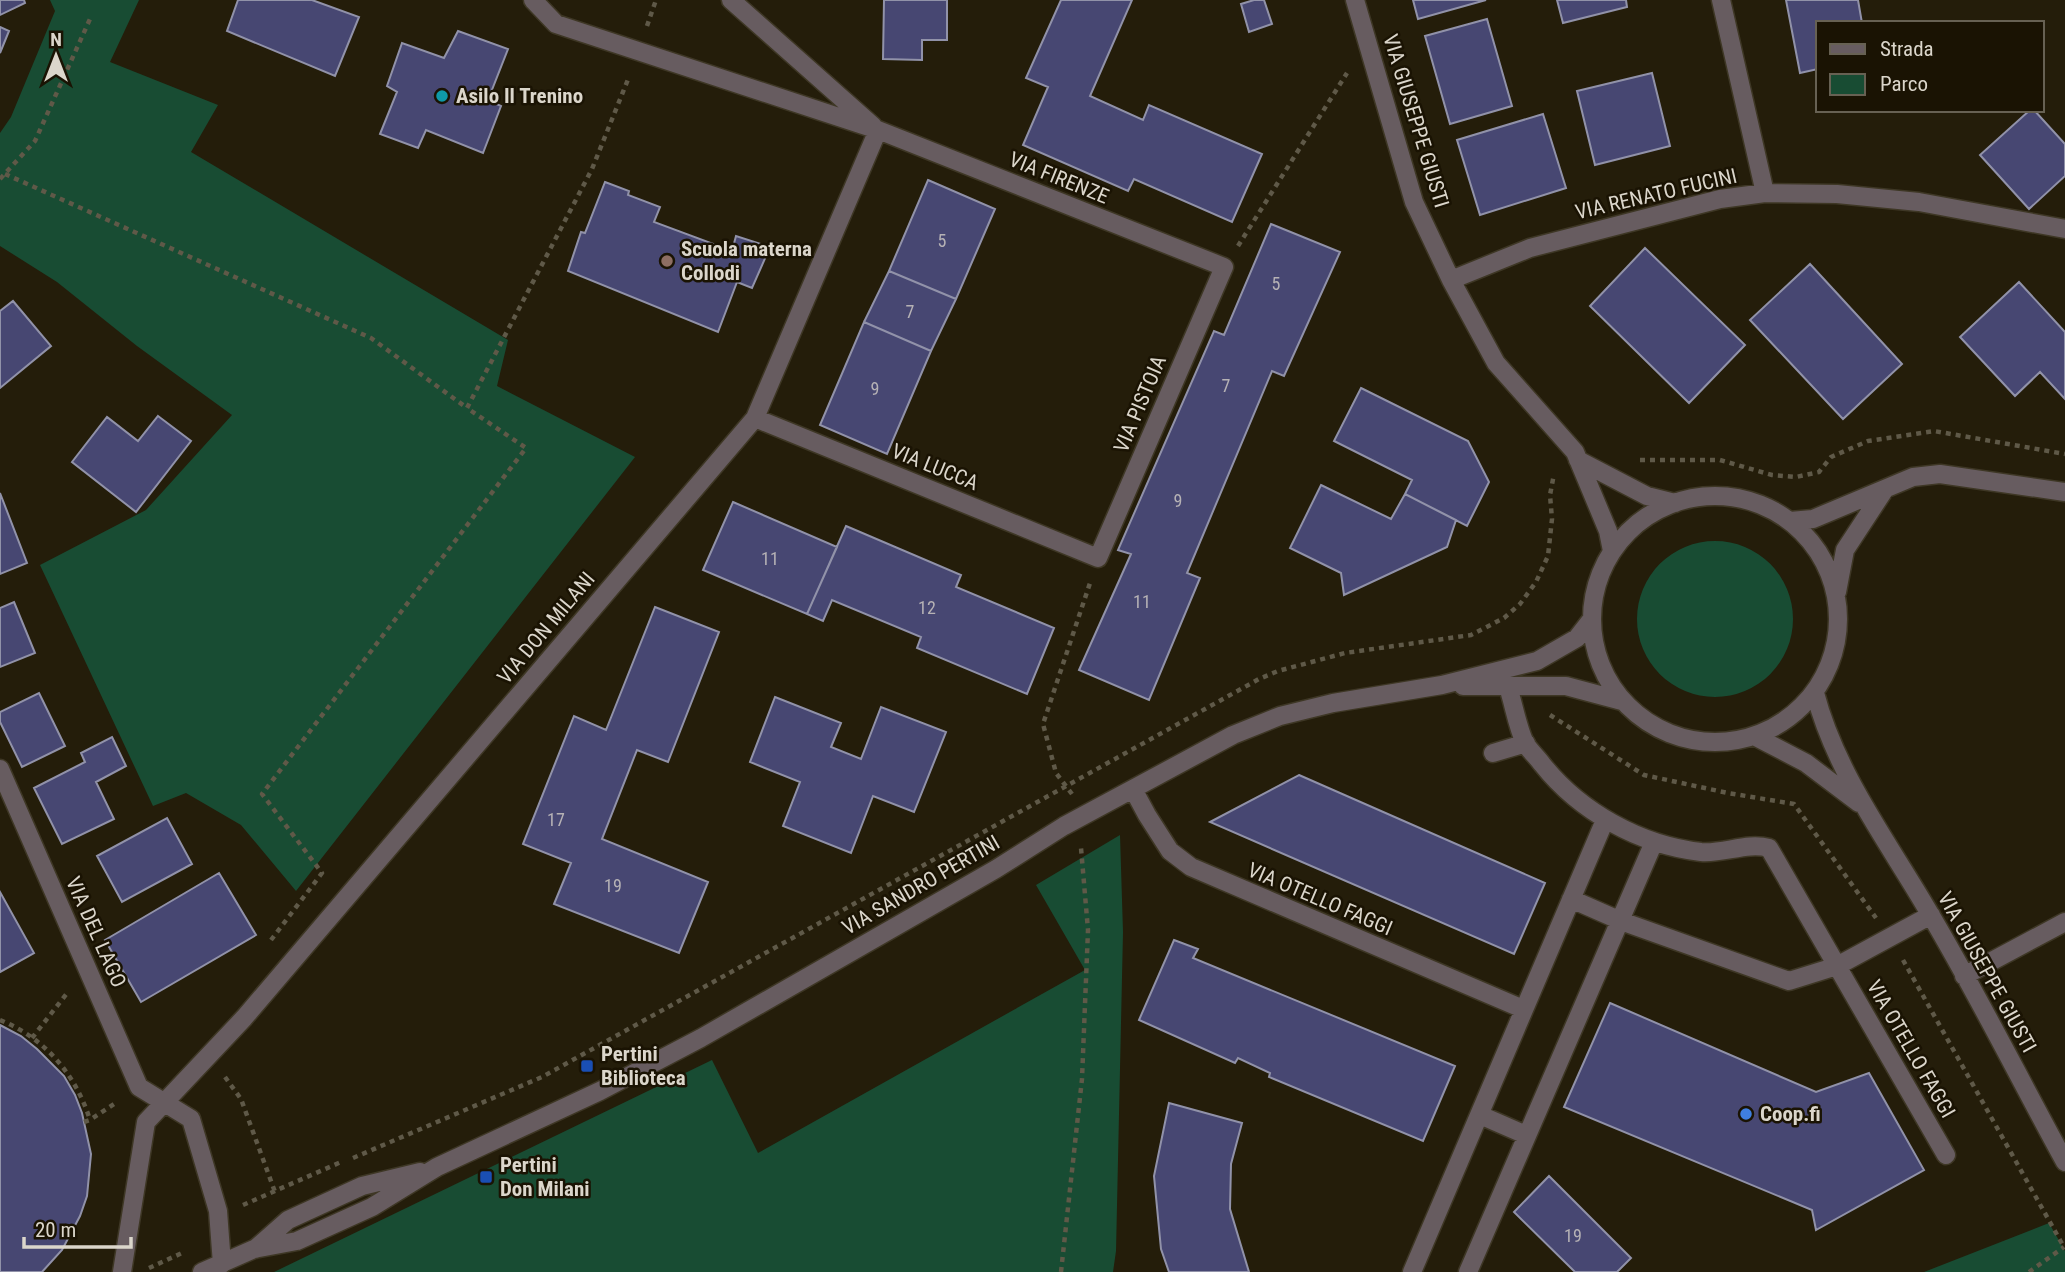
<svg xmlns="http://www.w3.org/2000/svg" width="2065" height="1272" font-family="'Roboto Condensed',sans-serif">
<rect width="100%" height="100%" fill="#241d0a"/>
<path fill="#184c33" d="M50,0H139L110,62L218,105L191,152L508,340L497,386L635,457L296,891L241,825L186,793L153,806L40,565L146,510L232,415L137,346L57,282L0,246V133L11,117L55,11Z
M1637 619a78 78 0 1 1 156 0a78 78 0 1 1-156 0Z
M1120,835L1123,932L1116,1251L1113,1272H274L712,1060L758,1153L1085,970L1036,885Z
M2049,1223L2065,1251V1272H1924Z"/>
<path fill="#474772" stroke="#9192a9" stroke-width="2" d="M0,0H24L25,3L0,15Z
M238,0H312L359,17L335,76L227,31Z
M884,0H947V40H922V60L883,59Z
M1061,0H1132L1090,96L1143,120L1149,105L1262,154L1232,222L1134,179L1128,191L1023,145L1048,87L1026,78Z
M1254,0H1264L1272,24L1249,32L1241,4Z
M1413,0H1486L1418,19Z
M1557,0H1626L1627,7L1563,23Z
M1786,0H1858L1862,23H1818V69L1800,73Z
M1487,19L1512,106L1450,124L1425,36Z
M0,27L9,31L0,53Z
M458,31L508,49L488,100L501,106L483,153L426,130L418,148L380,134L397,92L387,86L402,43L444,58Z
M1652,73L1670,146L1595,165L1577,91Z
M2030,110H2034L2065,144V176L2029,209L1980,155Z
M1543,114L1566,188L1480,215L1457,140Z
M928,180L995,209L956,299L889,271Z
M605,182L629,191L628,195L660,207L654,222L732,251L736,236L770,247L752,288L737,282L718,332L568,271L581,232L585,233Z
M1271,224L1340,252L1284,376L1272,371L1187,573L1200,578L1149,700L1079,670L1131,554L1118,550L1214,331L1224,335Z
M1645,248L1745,345L1689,403L1590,306Z
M1810,264L1902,364L1843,419L1750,320Z
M889,271L956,299L931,351L864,322Z
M2019,282L2065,332V399L2040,372L2015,396L1960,337Z
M13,301L51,346L0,388V311Z
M864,322L931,351L887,454L820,425Z
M1361,388L1468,441L1489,482L1467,526L1405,494L1412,480L1334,441Z
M158,416L191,441L136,512L72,462L107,417L138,441Z
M1321,485L1391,519L1405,494L1456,520L1447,547L1344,595L1341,573L1290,548Z
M0,493L27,563L0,574Z
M733,502L837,547L807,614L703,570Z
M846,526L961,575L956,587L1054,628L1027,694L917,648L921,637L832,600L823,621L807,614Z
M14,602L35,653L0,667V608Z
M655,607L719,632L668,762L637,750L602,839L708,882L679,953L554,904L571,863L523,844L574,716L606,730Z
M39,693L65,746L22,767L0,722V712Z
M775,697L841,723L831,747L861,759L881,707L946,732L914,812L873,796L851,853L783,826L800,782L750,762Z
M112,737L126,766L96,782L114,819L62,844L34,788L85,762L81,753Z
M1299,775L1545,883L1514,954L1210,822Z
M167,818L192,864L122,902L97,856Z
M219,873L256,935L141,1002L105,940Z
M0,892L34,953L0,972Z
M1174,940L1198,949L1193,958L1455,1066L1423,1141L1269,1077L1270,1073L1238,1058L1235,1063L1139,1020Z
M1610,1003L1816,1092L1869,1073L1924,1170L1816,1230L1812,1210L1564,1107Z
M0,1025L21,1036L37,1049L64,1076L75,1095L82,1113L91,1154L87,1196L80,1216L62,1250L42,1272H0Z
M1169,1103L1242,1123L1231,1164L1230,1209L1249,1272H1169L1161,1249L1154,1176Z
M1549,1176L1631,1258L1617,1272H1575L1514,1212Z"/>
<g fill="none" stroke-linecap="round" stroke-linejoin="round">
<g stroke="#3e3725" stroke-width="21">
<path id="minor" d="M533,0L556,24L878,130L1224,267L1098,558L755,418
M731,0L873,126
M1355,0L1414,202L1451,280L1496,363L1575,452L1608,531L1612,551
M1721,0L1765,193
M1451,280L1530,248L1720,199L1765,193L1837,194L1919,202L2065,229
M1578,460L1647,496L1675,503
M1592 619a123 123 0 1 1 246 0a123 123 0 1 1-246 0Z
M1790,521L1813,519L1913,477L1940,474L2065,492
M1837,592L1845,550L1885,489
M1463,686H1566L1622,701
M1508,687C1514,705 1517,726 1525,743C1529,750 1537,757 1542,764C1580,812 1640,845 1701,852C1724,854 1747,842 1769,848L1946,1155
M1815,693C1836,774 1889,843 1930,914C1978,995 2020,1080 2065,1162
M1756,737L1806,763L1859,803
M1493,753L1526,743
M0,769L139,1087L191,1119L218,1211L222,1264
M1133,789L1147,815L1170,851L1191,867L1523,1009
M1571,899L1621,921L1789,981L1837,966L1931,915
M1964,976L2065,922
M1480,1115L1526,1135
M255,1249L288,1220L362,1186L420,1172
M122,1272L146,1122L244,1018L755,418L878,130
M202,1272L254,1249L297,1241L372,1207L437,1167L600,1091L701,1038L996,869L1064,826L1233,735L1280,716L1333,703L1442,685L1537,661L1577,638L1591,620
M1412,1272L1605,820
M1468,1272L1654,842"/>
</g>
<path stroke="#5f5948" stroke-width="4.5" stroke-dasharray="5 5" stroke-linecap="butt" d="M647,26L656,0
M5,174L371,338L467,408
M0,179L35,141L90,19
M1238,246L1347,73
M1640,460H1720L1772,475L1796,477L1819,472L1831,457L1868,441L1934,431L2065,454
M1550,715L1644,775L1728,793L1794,804L1876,918
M1072,794L1056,773L1043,724L1090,583
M271,940L322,873L262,794L526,448L467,408L592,169L629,77
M1903,960L2065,1249
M0,1020C45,1038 76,1075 90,1120
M32,1038L68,992
M225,1077L241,1099L275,1192
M84,1122L90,1120L117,1102
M353,1158L542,1077L1259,679L1278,671L1345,653L1471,635L1504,618L1520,604L1536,582L1548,556L1552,519L1550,495L1554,474
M243,1205L341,1162
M149,1268L182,1253
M1061,1272L1082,1079L1088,930L1081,848
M2029,1272L2064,1247"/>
<use href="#minor" stroke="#675c60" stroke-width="18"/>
</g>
<circle fill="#0f9aa8" stroke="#1a1303" stroke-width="2.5" cx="442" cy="96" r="7"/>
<circle fill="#8d6e63" stroke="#1a1303" stroke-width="2.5" cx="667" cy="261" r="7"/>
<g fill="#1a4fb4" stroke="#1a1303" stroke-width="2.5">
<rect x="580" y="1059" width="14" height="14" rx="3.5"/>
<rect x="479" y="1170" width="14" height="14" rx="3.5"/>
</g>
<circle fill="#3f7fe0" stroke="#1a1303" stroke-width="2.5" cx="1746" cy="1114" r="7"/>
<g text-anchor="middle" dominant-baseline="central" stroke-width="5" stroke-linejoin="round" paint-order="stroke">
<g font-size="18" fill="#b6b2b5">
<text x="942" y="240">5</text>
<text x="1276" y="283">5</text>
<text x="910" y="311">7</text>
<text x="1226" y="385">7</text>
<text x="875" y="388">9</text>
<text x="1178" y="500">9</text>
<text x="770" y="558">11</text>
<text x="1142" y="601">11</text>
<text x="927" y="607">12</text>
<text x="556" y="819">17</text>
<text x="613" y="885">19</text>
<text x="1573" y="1235">19</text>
</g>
<g font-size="21" font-weight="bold" fill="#dbd6cb" stroke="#1a1303" text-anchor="start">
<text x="456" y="96">Asilo Il Trenino</text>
<text x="681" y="249">Scuola materna<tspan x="681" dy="24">Collodi</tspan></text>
<text x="601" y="1054">Pertini<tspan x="601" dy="24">Biblioteca</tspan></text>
<text x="1760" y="1114">Coop.fi</text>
<text x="500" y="1165">Pertini<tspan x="500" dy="24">Don Milani</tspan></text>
</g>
<g font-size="21" fill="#dbd6cb" stroke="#1a1303">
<text transform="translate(1416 121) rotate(73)">VIA GIUSEPPE GIUSTI</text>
<text transform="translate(1059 178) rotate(22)">VIA FIRENZE</text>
<text transform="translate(1656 194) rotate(-13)">VIA RENATO FUCINI</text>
<text transform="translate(1140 404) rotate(-67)">VIA PISTOIA</text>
<text transform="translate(935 467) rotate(22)">VIA LUCCA</text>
<text transform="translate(546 628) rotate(-50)">VIA DON MILANI</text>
<text transform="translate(921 885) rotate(-30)">VIA SANDRO PERTINI</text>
<text transform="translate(1320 899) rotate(23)">VIA OTELLO FAGGI</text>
<text transform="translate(96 932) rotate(66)">VIA DEL LAGO</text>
<text transform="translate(1987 972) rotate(61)">VIA GIUSEPPE GIUSTI</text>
<text transform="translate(1911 1049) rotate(60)">VIA OTELLO FAGGI</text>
</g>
</g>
<rect x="1816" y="21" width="228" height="91" fill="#1a1303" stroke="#676153" stroke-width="2"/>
<rect x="1830" y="44" width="35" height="10" fill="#675c60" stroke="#676153" stroke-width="2"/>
<text x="1880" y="56" font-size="21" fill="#dbd6cb">Strada</text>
<rect x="1830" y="74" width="35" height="21" fill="#184c33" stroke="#676153" stroke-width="2"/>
<text x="1880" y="91" font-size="21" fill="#dbd6cb">Parco</text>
<g transform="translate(56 56)" stroke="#1a1303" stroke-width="5" paint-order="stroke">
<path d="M0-5L12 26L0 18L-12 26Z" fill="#dbd6cb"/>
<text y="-10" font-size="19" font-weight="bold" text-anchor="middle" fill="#dbd6cb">N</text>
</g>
<path d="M24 1237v10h107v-10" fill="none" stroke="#dbd6cb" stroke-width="3.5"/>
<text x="35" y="1237" font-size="21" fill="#dbd6cb" stroke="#1a1303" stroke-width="5" paint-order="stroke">20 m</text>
</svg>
